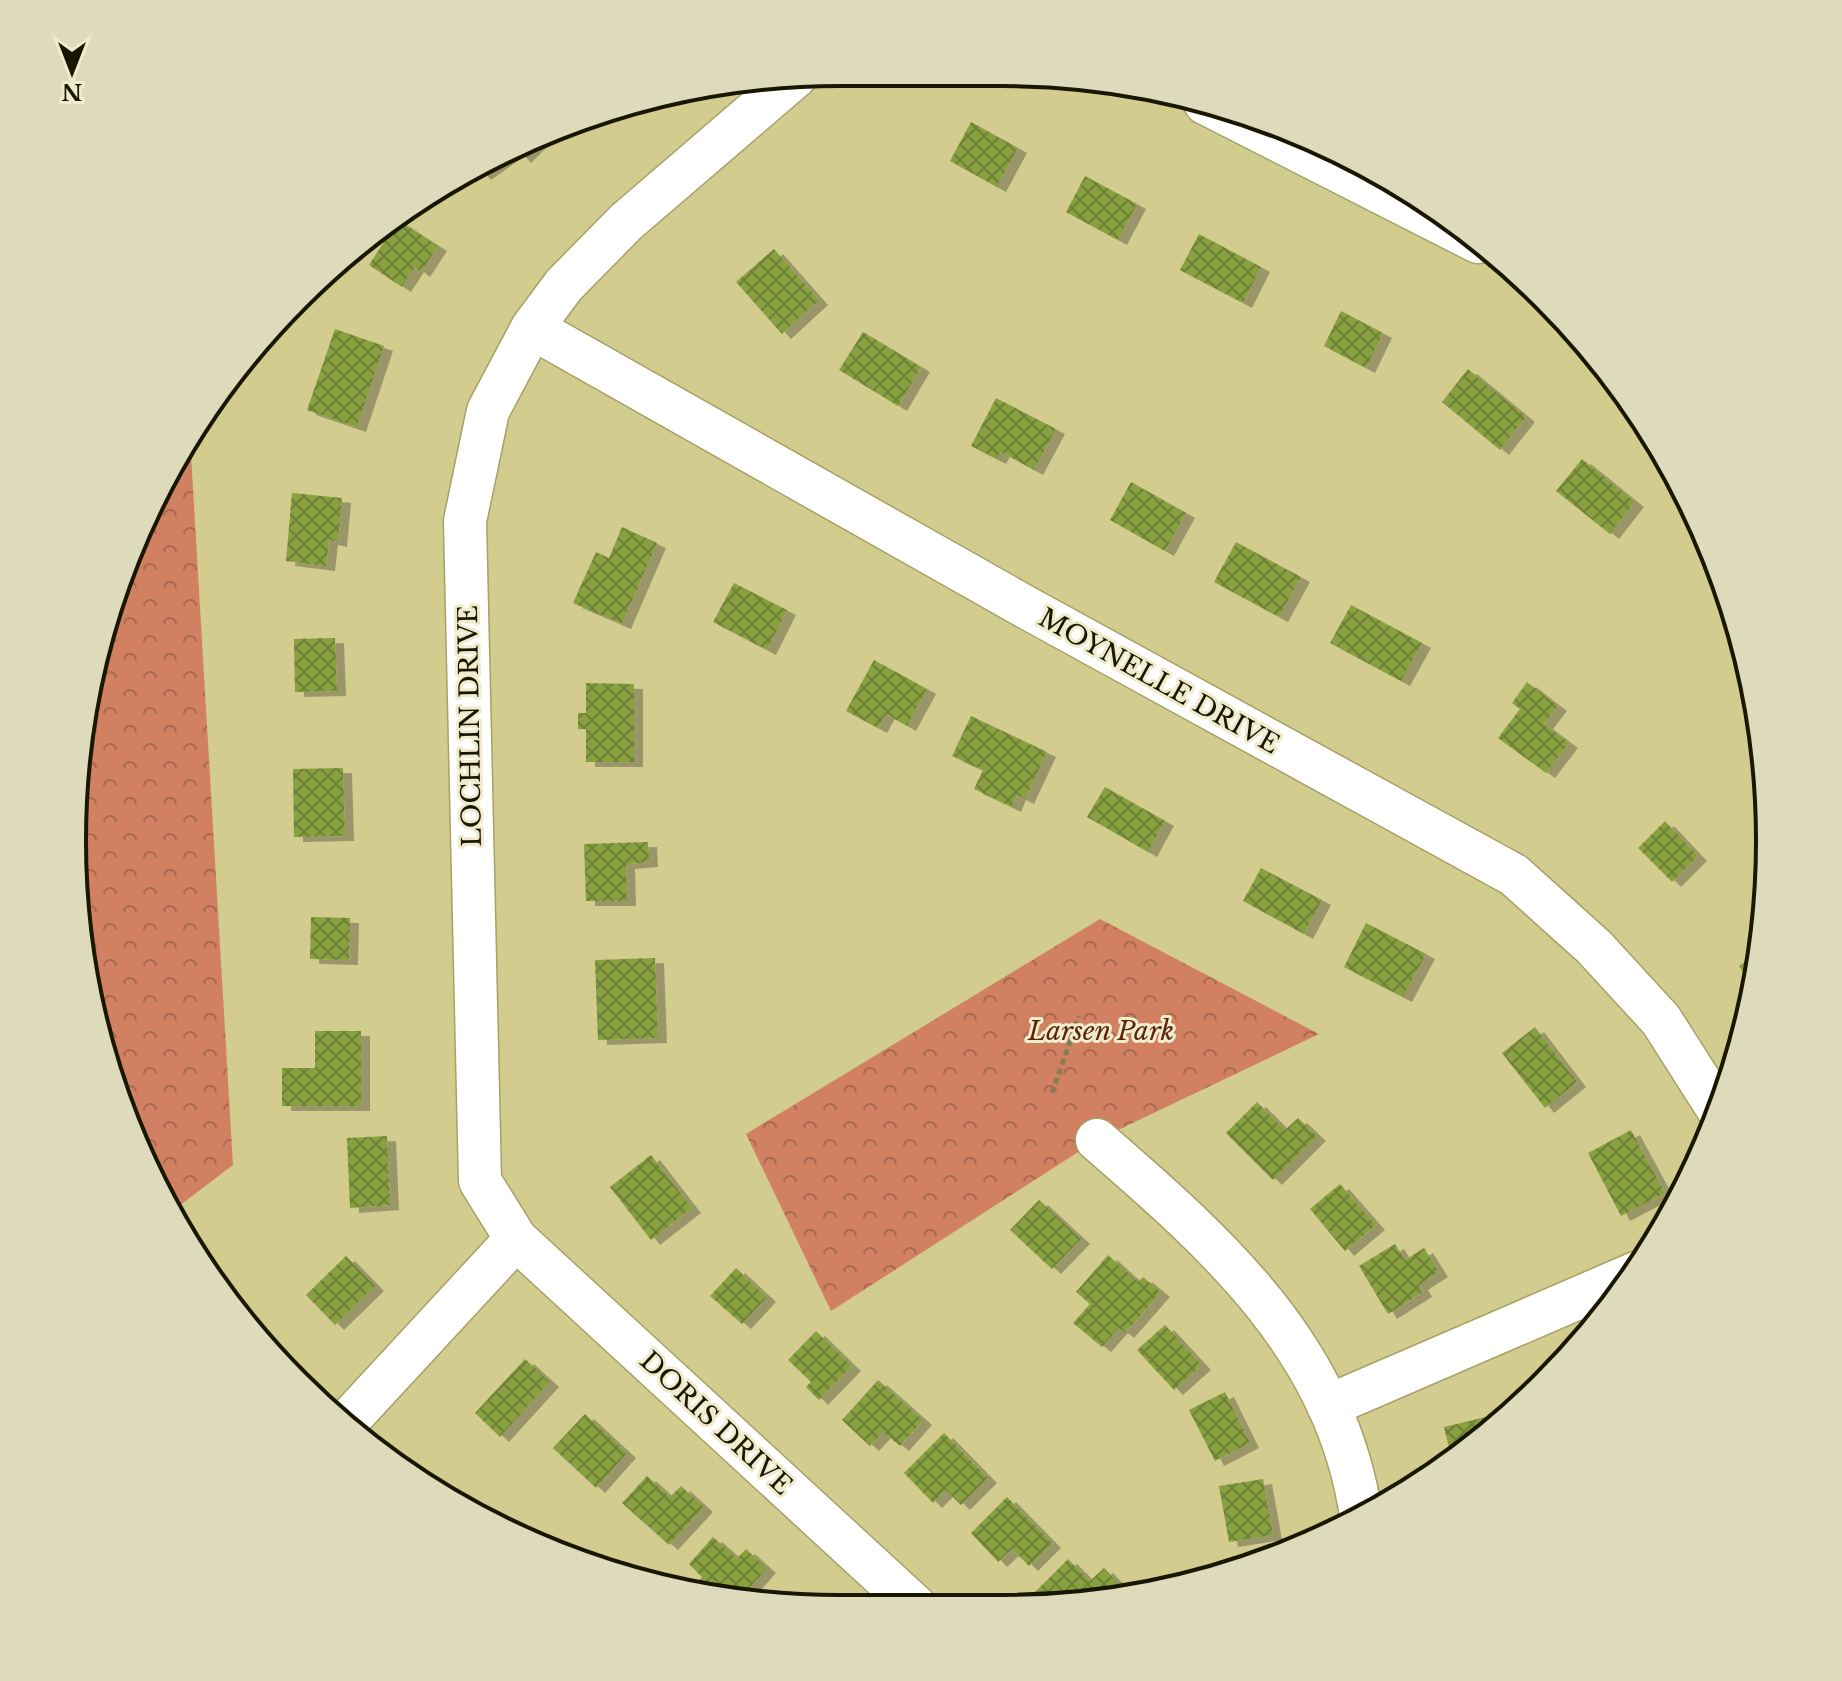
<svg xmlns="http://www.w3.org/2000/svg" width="1842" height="1681" font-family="'Libre Baskerville',serif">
<defs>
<pattern id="park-crowns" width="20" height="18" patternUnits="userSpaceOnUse" patternTransform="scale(2)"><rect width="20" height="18" fill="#d18162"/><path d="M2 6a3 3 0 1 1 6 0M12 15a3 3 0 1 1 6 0" fill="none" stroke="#a9694e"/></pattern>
<pattern id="building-cross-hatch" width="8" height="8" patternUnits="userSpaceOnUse" patternTransform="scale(2)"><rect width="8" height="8" fill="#87a041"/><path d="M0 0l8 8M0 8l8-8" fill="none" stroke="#6e8134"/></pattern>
<filter id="shadow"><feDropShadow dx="9" dy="5" stdDeviation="0" flood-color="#0004"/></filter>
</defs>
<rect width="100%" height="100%" fill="#d3cc8f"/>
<path fill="url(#park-crowns)" d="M190,438L233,1165L175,1209L151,1180L87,991L72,840L98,642L151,500Z
M1100,919L1319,1034L1097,1140L831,1311L746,1134Z"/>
<path fill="url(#building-cross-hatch)" filter="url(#shadow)" d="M971,122L1018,148L997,187L950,161Z
M543,137L522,158L516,151L482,175L475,167L501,151Z
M1085,176L1137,204L1118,240L1066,212Z
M398,220L438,246L421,272L415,267L402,287L369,265Z
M1199,234L1261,267L1243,303L1180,270Z
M774,249L819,300L782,334L736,282Z
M1341,311L1383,333L1366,368L1324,346Z
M335,329L384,346L357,427L307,410Z
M863,332L921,367L898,406L839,370Z
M1468,369L1526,417L1500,450L1442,402Z
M996,398L1056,429L1034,470L1001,452L997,459L971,446Z
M1582,459L1635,502L1610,534L1556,491Z
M1131,482L1186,513L1165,551L1110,520Z
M292,493L342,498L338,542L329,540L326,566L286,561Z
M622,527L657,543L622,624L573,603L596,552L609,558Z
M1236,542L1301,577L1279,617L1214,582Z
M734,583L787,610L767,650L713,622Z
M1351,605L1422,643L1401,681L1330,643Z
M335,638L337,691L295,692L294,639Z
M1743,651L1749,669L1737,660Z
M874,660L927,689L907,726L886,714L878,728L846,711Z
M1527,682L1558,706L1544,724L1569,743L1546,773L1498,738L1520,709L1512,703Z
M586,683L634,684V762H586V729H578V713H586Z
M971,716L1047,752L1025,799L1017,795L1012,807L974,789L983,770L952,756Z
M343,768L345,836L294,837L293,769Z
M1105,787L1165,821L1148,852L1087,817Z
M1665,821L1698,856L1672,882L1638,848Z
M648,842L649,862L626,864L627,901H586L584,844Z
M1261,868L1322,900L1304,934L1243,901Z
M311,917L350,918L349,960L310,959Z
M1366,923L1426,954L1403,997L1344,967Z
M1759,952L1755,990L1739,966Z
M655,958L658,1038L598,1040L595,960Z
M1535,1027L1577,1082L1545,1108L1502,1053Z
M315,1031H361V1106H282V1068H315Z
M1257,1102L1285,1130L1298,1118L1317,1136L1273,1180L1226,1133Z
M1631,1130L1665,1193L1621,1216L1588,1153Z
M387,1136L390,1205L350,1208L347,1138Z
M651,1155L692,1208L651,1240L610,1187Z
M1340,1184L1376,1225L1345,1251L1310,1209Z
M1039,1200L1081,1239L1052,1269L1010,1230Z
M1395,1244L1405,1260L1424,1248L1439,1272L1419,1285L1423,1292L1388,1314L1359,1266Z
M1108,1255L1138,1282L1143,1277L1161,1292L1125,1333L1119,1328L1102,1347L1073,1323L1090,1304L1076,1292Z
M346,1256L375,1286L335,1325L306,1295Z
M736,1268L767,1297L742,1324L710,1296Z
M1165,1325L1202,1365L1174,1390L1137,1350Z
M816,1331L852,1366L819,1400L806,1387L811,1382L788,1360Z
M525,1359L550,1382L500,1437L475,1413Z
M878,1380L923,1420L900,1446L883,1432L870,1446L842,1420Z
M1225,1392L1250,1443L1215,1461L1189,1410Z
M1511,1411L1452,1460L1444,1427Z
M585,1414L627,1453L596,1488L553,1448Z
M944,1433L988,1478L961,1505L946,1490L933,1503L904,1473Z
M647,1476L670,1497L681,1486L704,1507L669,1545L622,1503Z
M1263,1479L1273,1535L1229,1542L1219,1486Z
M1007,1497L1052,1543L1029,1566L1012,1549L998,1562L971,1533Z
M713,1537L737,1558L746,1549L767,1568L737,1602L690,1591L702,1577L689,1564Z
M1068,1559L1090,1581L1104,1568L1122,1587L1111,1598L1041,1605L1032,1595Z
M779,1595L789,1604L771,1603Z"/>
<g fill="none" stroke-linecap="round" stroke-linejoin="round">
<g stroke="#a8a165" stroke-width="45">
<path id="minor" d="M1205,103L1478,242
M532,328L1022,605L1514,875L1594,947L1661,1020L1719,1111
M1097,1140C1217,1244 1337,1349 1361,1516
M516,1239L916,1607
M1328,1406L1636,1273
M344,1425L516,1239L480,1181L465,521L488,411L532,328L564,285L626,222L796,76"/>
</g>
<path stroke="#847e52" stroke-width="5" stroke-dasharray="6 4" stroke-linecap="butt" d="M1052,1093L1079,1016"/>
<use href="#minor" stroke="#fff" stroke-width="42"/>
</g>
<g text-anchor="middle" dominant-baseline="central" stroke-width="6" stroke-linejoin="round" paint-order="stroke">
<g font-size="26" fill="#1a1701" stroke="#efeccd">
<text transform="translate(1159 681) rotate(29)">MOYNELLE DRIVE</text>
<text transform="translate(470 726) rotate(-91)">LOCHLIN DRIVE</text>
<text transform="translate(716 1423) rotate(43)">DORIS DRIVE</text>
</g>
<g font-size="26" font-style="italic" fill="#5d2308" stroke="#efeccd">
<text x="1101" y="1031">Larsen Park</text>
</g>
</g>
<path d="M0 0H1842V1681H0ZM840 86H1002A754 754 0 0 1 1756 840V841A754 754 0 0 1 1002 1595H840A754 754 0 0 1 86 841V840A754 754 0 0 1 840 86Z" fill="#dedbbd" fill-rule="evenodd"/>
<path fill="none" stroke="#1a1701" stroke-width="4" d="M840 86H1002A754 754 0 0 1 1756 840V841A754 754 0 0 1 1002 1595H840A754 754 0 0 1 86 841V840A754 754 0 0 1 840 86Z"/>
<g transform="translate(72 72) rotate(180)" stroke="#efeccd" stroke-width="6" paint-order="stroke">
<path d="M0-6L14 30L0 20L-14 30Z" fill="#1a1701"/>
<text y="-12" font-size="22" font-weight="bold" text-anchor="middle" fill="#1a1701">N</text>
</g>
</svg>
